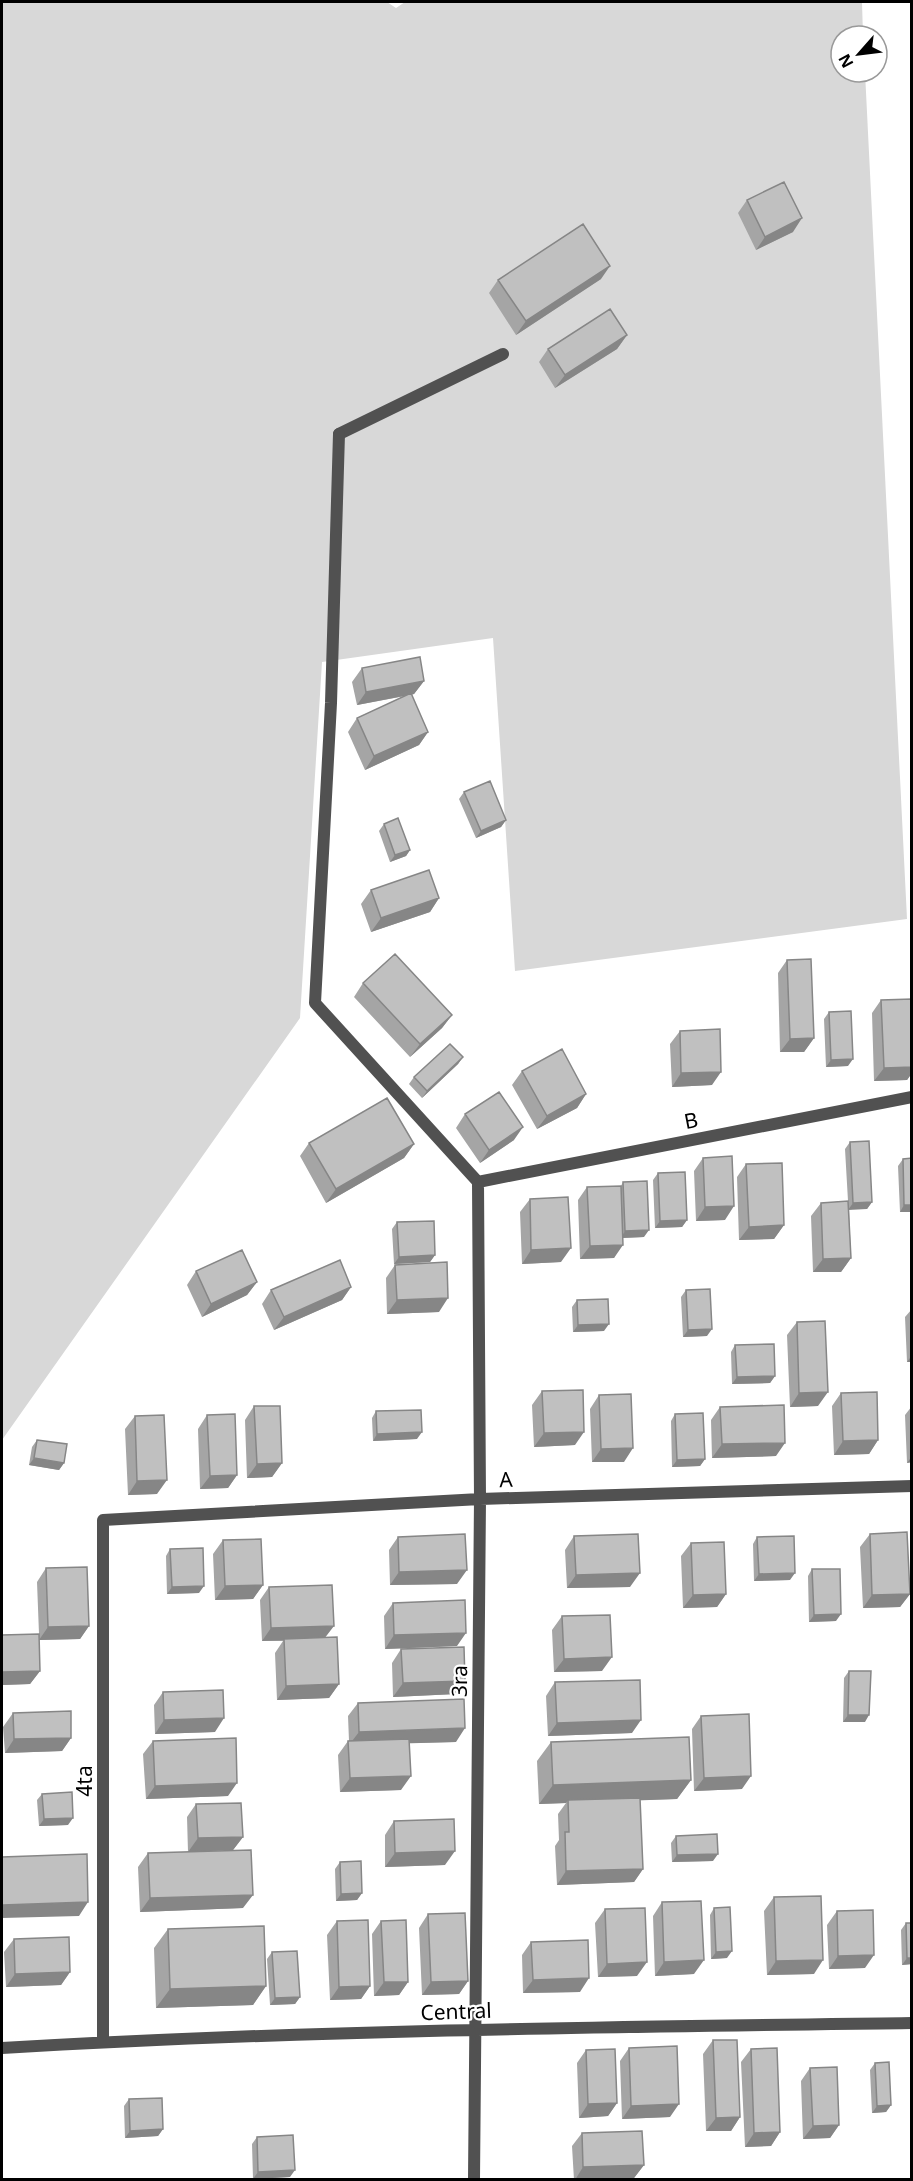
<svg xmlns="http://www.w3.org/2000/svg" width="913" height="2181" font-family="'Noto Sans',sans-serif">
<rect width="100%" height="100%" fill="#fff"/>
<path fill="#d8d8d8" d="M2,2H387L396,8L405,2H862L863,36H841V72H865L907,919L515,971L493,638L322,662L300,1018L2,1440Z"/>
<g fill="none" stroke-linecap="round" stroke-linejoin="round">
<path stroke="#515151" stroke-width="12" d="M339,434L503,354"/>
<path stroke="#515151" stroke-width="12" d="M339,434L331,703L315,1003L478,1182
M478,1182L912,1097
M103,2042V1520L480,1499L912,1486
M2,2048C305,2030 608,2027 912,2023
M474,2180L480,1499L478,1182"/>
</g>
<path fill="#a5a5a5" d="M747,200L793,232L756,250L738,213Z
M601,279L516,335L489,293L498,280Z
M627,335L617,349L555,388L539,362L548,349Z
M362,668L424,681L414,694L411,695L428,732L419,745L365,770L348,732L357,718L405,696L357,705L352,682Z
M464,792L506,820L501,827L476,838L459,799Z
M384,824L410,850L406,856L390,862L379,831Z
M371,890L439,898L430,912L371,932L361,904Z
M787,960L814,1038L804,1052H780L778,973Z
M363,983L452,1015L442,1028L410,1057L354,997Z
M912,999V1073L907,1080L874,1081L872,1013L881,1000Z
M829,1012L848,1066L826,1067L824,1019Z
M680,1031L712,1085L672,1087L670,1044Z
M463,1057L458,1064L422,1098L409,1084L414,1077Z
M522,1071L586,1094L577,1108L537,1129L512,1085Z
M465,1114L514,1140L480,1163L456,1128Z
M850,1142L872,1202L867,1209H849L851,1258L841,1272H813L811,1216L821,1203L848,1201L845,1149Z
M309,1143L414,1144L404,1158L326,1203L300,1156Z
M703,1158L725,1220L696,1221L694,1171Z
M903,1159L912,1212H900L898,1166Z
M746,1164L784,1225L774,1239L739,1240L737,1177Z
M658,1173L687,1220L682,1227L655,1228L653,1180Z
M623,1182L644,1237L623,1238L614,1258L580,1259L578,1200L587,1187L621,1186Z
M530,1199L561,1262L522,1264L520,1212Z
M397,1222L435,1255L430,1262L394,1264L392,1229Z
M395,1265L439,1312L387,1314L386,1278Z
M196,1271L257,1282L247,1295L202,1317L187,1285Z
M351,1287L342,1300L274,1330L262,1304L271,1290Z
M686,1290L707,1336L683,1337L681,1297Z
M577,1300L604,1331L573,1332L572,1307Z
M912,1309V1362H907L905,1317Z
M797,1322L818,1406L790,1407L787,1335Z
M735,1345L775,1376L770,1383L732,1384L731,1352Z
M542,1391L575,1445L534,1447L532,1405Z
M841,1393L878,1440L869,1454L834,1455L832,1406Z
M599,1395L624,1462H592L590,1409Z
M254,1406L282,1463L272,1477L247,1478L245,1420Z
M912,1406V1462L907,1463L905,1415Z
M720,1407L776,1456L712,1458L711,1420Z
M376,1411L417,1439L373,1441L372,1418Z
M675,1414L705,1459L700,1466L672,1467L671,1421Z
M207,1415L237,1475L228,1488L200,1489L198,1429Z
M135,1416L157,1494L128,1495L125,1429Z
M37,1440L64,1463L59,1470L29,1465L32,1447Z
M870,1534L910,1594L900,1607L863,1608L860,1547Z
M574,1536L630,1587L567,1588L565,1550Z
M398,1537L457,1584L390,1585L389,1550Z
M757,1537L790,1580L754,1581L753,1544Z
M223,1540L263,1585L253,1599L215,1600L213,1554Z
M691,1543L726,1594L717,1607L683,1608L681,1556Z
M170,1549L199,1593L167,1594L166,1556Z
M46,1568L89,1626L80,1639L39,1640L40,1671L30,1684L2,1685V1635L39,1634L37,1582Z
M812,1569L836,1621L809,1622L808,1576Z
M269,1587L325,1638L339,1684L329,1698L277,1700L275,1653L283,1641H262L260,1600Z
M393,1603L457,1646L385,1649L384,1616Z
M562,1616L602,1671L554,1672L552,1630Z
M401,1649L465,1681L456,1694L393,1697L392,1663Z
M849,1671L865,1722H843L844,1678Z
M555,1682L632,1733L548,1736L546,1696Z
M163,1692L215,1732L155,1734L154,1705Z
M358,1703L456,1742L409,1743L401,1790L340,1792L338,1755L348,1741H349L348,1716Z
M13,1713L71,1738L62,1751L5,1753L3,1727Z
M701,1716L742,1789L694,1791L692,1729Z
M153,1741L228,1796L146,1799L143,1754Z
M551,1742L691,1780L677,1799L640,1800L643,1869L634,1882L557,1885L555,1846L559,1840L558,1814L566,1803L539,1804L537,1761Z
M42,1794L68,1825L39,1826L37,1800Z
M196,1804L243,1837L233,1850L188,1852L187,1817Z
M394,1821L445,1865L385,1867V1835Z
M676,1836L713,1861L672,1862L671,1843Z
M148,1853L243,1908L140,1912L138,1867Z
M340,1862L362,1893L357,1900L336,1901L335,1869Z
M774,1897L814,1974L767,1975L764,1911Z
M662,1902L694,1974L655,1976L653,1916Z
M714,1908L727,1958L711,1959L710,1915Z
M605,1909L637,1976L598,1977L595,1923Z
M837,1911L865,1968L829,1969L827,1925Z
M428,1914L468,1981L459,1994L422,1995L419,1928Z
M337,1921L370,1986L361,1999L330,2000L327,1935Z
M381,1921L408,1982L399,1995L374,1996L372,1934Z
M906,1923H912V1964L902,1965L901,1930Z
M168,1929L266,1986L253,2005L156,2008L154,1948Z
M14,1939L70,1972L61,1985L6,1987L4,1952Z
M531,1942L580,1992L523,1993L522,1955Z
M272,1952L300,1997L295,2004L270,2005L267,1959Z
M713,2040L740,2117L731,2131H706L703,2054Z
M629,2048L670,2117L622,2119L620,2061Z
M751,2049L780,2132L771,2146L745,2147L741,2062Z
M586,2050L617,2103L608,2116L579,2118L577,2063Z
M875,2063L891,2105L886,2112L872,2113L870,2070Z
M810,2068L839,2125L830,2138L803,2139L801,2081Z
M129,2099L163,2129L158,2136L125,2138L124,2106Z
M582,2133L644,2165L634,2178L574,2180L572,2146Z
M257,2137L290,2177L253,2179L252,2144Z"/>
<path fill="#868686" d="M802,218L793,232L756,250L765,237Z
M610,266L601,279L516,335L526,321Z
M627,335L617,349L555,388L565,375Z
M424,681L414,694L357,705L366,692Z
M428,732L419,745L365,770L374,756Z
M506,820L501,827L476,838L481,831Z
M410,850L406,856L390,862L395,855Z
M439,898L430,912L371,932L381,918Z
M452,1015L442,1028L410,1057L420,1044Z
M814,1038L804,1052H780L790,1039Z
M463,1057L458,1064L422,1098L427,1091Z
M853,1059L848,1066L826,1067L831,1060Z
M912,1067V1073L907,1080L874,1081L884,1068Z
M721,1072L712,1085L672,1087L681,1073Z
M586,1094L577,1108L537,1129L547,1116Z
M523,1127L514,1140L480,1163L489,1150Z
M414,1144L404,1158L326,1203L336,1189Z
M872,1202L867,1209L848,1210L853,1203Z
M904,1205H912V1212H900Z
M734,1206L725,1220L696,1221L705,1207Z
M687,1220L682,1227L655,1228L660,1221Z
M784,1225L774,1239L739,1240L749,1227Z
M649,1230L644,1237L621,1238L625,1231Z
M623,1245L614,1258L580,1259L590,1246Z
M571,1248L561,1262L522,1264L531,1250Z
M435,1255L430,1262L394,1264L399,1257Z
M851,1258L841,1272H813L823,1259Z
M257,1282L247,1295L202,1317L211,1304Z
M351,1287L342,1300L274,1330L284,1317Z
M448,1298L439,1312L387,1314L397,1300Z
M609,1324L604,1331L573,1332L578,1325Z
M712,1329L707,1336L683,1337L688,1330Z
M912,1355V1362H907Z
M775,1376L770,1383L732,1384L737,1377Z
M828,1392L818,1406L790,1407L799,1393Z
M422,1432L417,1439L373,1441L377,1434Z
M584,1432L575,1445L534,1447L544,1433Z
M878,1440L869,1454L834,1455L843,1441Z
M785,1443L776,1456L712,1458L722,1444Z
M633,1448L624,1462H592L601,1449Z
M912,1456V1462L907,1463Z
M34,1458L64,1463L59,1470L29,1465Z
M705,1459L700,1466L672,1467L677,1460Z
M282,1463L272,1477L247,1478L257,1464Z
M237,1475L228,1488L200,1489L210,1476Z
M167,1480L157,1494L128,1495L137,1481Z
M467,1570L457,1584L390,1585L399,1572Z
M640,1573L630,1587L567,1588L576,1575Z
M795,1573L790,1580L754,1581L759,1574Z
M263,1585L253,1599L215,1600L225,1586Z
M204,1586L199,1593L167,1594L172,1587Z
M726,1594L717,1607L683,1608L693,1595Z
M910,1594L900,1607L863,1608L872,1595Z
M841,1614L836,1621L809,1622L814,1615Z
M89,1626L80,1639L39,1640L48,1627Z
M334,1626L324,1639L262,1641L271,1628Z
M466,1633L457,1646L385,1649L394,1635Z
M612,1657L602,1671L554,1672L564,1659Z
M40,1671L30,1684L2,1685V1672Z
M465,1681L456,1694L393,1697L403,1683Z
M339,1684L329,1698L277,1700L286,1686Z
M848,1715H869L865,1722H843Z
M224,1718L215,1732L155,1734L164,1720Z
M641,1720L632,1733L548,1736L557,1723Z
M465,1728L456,1742L349,1745L359,1732Z
M71,1738L62,1751L5,1753L14,1739Z
M411,1776L401,1790L340,1792L350,1778Z
M751,1776L742,1789L694,1791L704,1778Z
M691,1780L677,1799L568,1803V1800L566,1803L539,1804L553,1785Z
M237,1783L228,1796L146,1799L155,1786Z
M73,1818L68,1825L39,1826L44,1819Z
M243,1837L233,1850L188,1852L198,1838Z
M455,1851L445,1865L385,1867L395,1853Z
M718,1854L713,1861L672,1862L677,1855Z
M643,1869L634,1882L557,1885L566,1871Z
M362,1893L357,1900L336,1901L341,1894Z
M253,1895L243,1908L140,1912L150,1898Z
M88,1902L79,1916L2,1918V1905Z
M732,1951L727,1958L711,1959L716,1952Z
M874,1955L865,1968L829,1969L838,1956Z
M907,1958H912V1964L902,1965Z
M704,1960L694,1974L655,1976L664,1962Z
M823,1960L814,1974L767,1975L776,1961Z
M647,1962L637,1976L598,1977L607,1964Z
M70,1972L61,1985L6,1987L15,1974Z
M589,1978L580,1992L523,1993L533,1980Z
M468,1981L459,1994L422,1995L431,1982Z
M384,1982H408L399,1995L374,1996Z
M266,1986L253,2005L156,2008L170,1989Z
M370,1986L361,1999L330,2000L339,1987Z
M300,1997L295,2004L270,2005L275,1998Z
M617,2103L608,2116L579,2118L588,2104Z
M679,2104L670,2117L622,2119L631,2106Z
M891,2105L886,2112L872,2113L877,2106Z
M740,2117L731,2131H706L716,2118Z
M839,2125L830,2138L803,2139L813,2126Z
M163,2129L158,2136L125,2138L130,2131Z
M780,2132L771,2146L745,2147L754,2133Z
M644,2165L634,2178L575,2180L583,2167Z
M295,2170L290,2177L253,2179L258,2172Z"/>
<path fill="#c0c0c0" stroke="#868686" stroke-width="1.5" d="M784,182L802,218L765,237L747,200Z
M583,224L610,266L526,321L498,280Z
M610,309L627,335L565,375L548,349Z
M420,657L424,681L366,692L362,668Z
M411,693L428,732L374,756L357,718Z
M490,781L506,820L481,831L464,792Z
M398,818L410,850L395,855L384,824Z
M429,870L439,898L381,918L371,890Z
M395,954L452,1015L420,1044L363,983Z
M811,959L814,1038L790,1039L787,960Z
M912,999V1067L884,1068L881,1000Z
M851,1011L853,1059L831,1060L829,1012Z
M720,1029L721,1072L681,1073L680,1031Z
M450,1044L463,1057L427,1091L414,1077Z
M562,1049L586,1094L547,1116L522,1071Z
M499,1092L523,1127L489,1150L465,1114Z
M387,1098L414,1144L336,1189L309,1143Z
M869,1141L872,1202L853,1203L850,1142Z
M732,1156L734,1206L705,1207L703,1158Z
M912,1158V1205H904L903,1159Z
M782,1163L784,1225L749,1227L746,1164Z
M685,1172L687,1220L660,1221L658,1173Z
M647,1181L649,1230L625,1231L623,1182Z
M621,1186L623,1245L590,1246L587,1187Z
M568,1197L571,1248L531,1250L530,1199Z
M848,1201L851,1258L823,1259L821,1203Z
M434,1221L435,1255L399,1257L397,1222Z
M242,1250L257,1282L211,1304L196,1271Z
M340,1260L351,1287L284,1317L271,1290Z
M447,1262L448,1298L397,1300L395,1265Z
M710,1289L712,1329L688,1330L686,1290Z
M608,1299L609,1324L578,1325L577,1300Z
M825,1321L828,1392L799,1393L797,1322Z
M774,1344L775,1376L737,1377L735,1345Z
M583,1390L584,1432L544,1433L542,1391Z
M877,1392L878,1440L843,1441L841,1393Z
M631,1394L633,1448L601,1449L599,1395Z
M784,1405L785,1443L722,1444L720,1407Z
M254,1406H280L282,1463L257,1464Z
M421,1410L422,1432L377,1434L376,1411Z
M703,1413L705,1459L677,1460L675,1414Z
M235,1414L237,1475L210,1476L207,1415Z
M164,1415L167,1480L137,1481L135,1416Z
M37,1440L67,1444L64,1463L34,1458Z
M907,1532L910,1594L872,1595L870,1534Z
M465,1534L467,1570L399,1572L398,1537Z
M638,1534L640,1573L576,1575L574,1536Z
M794,1536L795,1573L759,1574L757,1537Z
M261,1539L263,1585L225,1586L223,1540Z
M724,1542L726,1594L693,1595L691,1543Z
M203,1548L204,1586L172,1587L170,1549Z
M87,1567L89,1626L48,1627L46,1568Z
M812,1569H840L841,1614L814,1615Z
M332,1585L334,1626L271,1628L269,1587Z
M465,1600L466,1633L394,1635L393,1603Z
M610,1615L612,1657L564,1659L562,1616Z
M39,1634L40,1671L2,1672V1635Z
M337,1637L339,1684L286,1686L284,1639Z
M464,1647L465,1681L403,1683L401,1649Z
M849,1671H871L869,1715H848Z
M640,1680L641,1720L557,1723L555,1682Z
M223,1690L224,1718L164,1720L163,1692Z
M464,1699L465,1728L359,1732L358,1703Z
M71,1711V1738L14,1739L13,1713Z
M749,1714L751,1776L704,1778L701,1716Z
M689,1737L691,1780L553,1785L551,1742Z
M236,1738L237,1783L155,1786L153,1741Z
M409,1739L411,1776L350,1778L348,1741Z
M72,1792L73,1818L44,1819L42,1794Z
M640,1798L643,1869L566,1871L565,1832H569L568,1800Z
M241,1803L243,1837L198,1838L196,1804Z
M454,1819L455,1851L395,1853L394,1821Z
M717,1834L718,1854L677,1855L676,1836Z
M251,1850L253,1895L150,1898L148,1853Z
M87,1854L88,1902L2,1905V1857Z
M361,1861L362,1893L341,1894L340,1862Z
M821,1896L823,1960L776,1961L774,1897Z
M701,1901L704,1960L664,1962L662,1902Z
M730,1907L732,1951L716,1952L714,1908Z
M645,1908L647,1962L607,1964L605,1909Z
M873,1910L874,1955L838,1956L837,1911Z
M465,1913L468,1981L431,1982L428,1914Z
M368,1920L370,1986L339,1987L337,1921Z
M406,1920L408,1982H384L381,1921Z
M906,1923H912V1958H907Z
M264,1926L266,1986L170,1989L168,1929Z
M69,1937L70,1972L15,1974L14,1939Z
M588,1940L589,1978L533,1980L531,1942Z
M297,1951L300,1997L275,1998L272,1952Z
M713,2040H737L740,2117L716,2118Z
M677,2046L679,2104L631,2106L629,2048Z
M777,2048L780,2132L754,2133L751,2049Z
M615,2049L617,2103L588,2104L586,2050Z
M889,2062L891,2105L877,2106L875,2063Z
M837,2067L839,2125L813,2126L810,2068Z
M162,2098L163,2129L130,2131L129,2099Z
M642,2131L644,2165L583,2167L582,2133Z
M293,2135L295,2170L258,2172L257,2137Z"/>
<g text-anchor="middle" dominant-baseline="central" stroke-width="4.5" stroke-linejoin="round" paint-order="stroke">
<g font-size="21" fill="#000" stroke="#fff">
<text transform="translate(691 1120) rotate(-11)">B</text>
<text transform="translate(506 1479) rotate(-2)">A</text>
<text transform="translate(459 1681) rotate(-89)">3ra</text>
<text transform="translate(84 1781) rotate(-90)">4ta</text>
<text transform="translate(456 2011) rotate(-2)">Central</text>
</g>
</g>
<rect width="913" height="2181" fill="none" stroke="#000000" stroke-width="6"/>
<g transform="translate(859 54) rotate(242)"><circle r="28" fill="#ffffff" stroke="#999999" stroke-width="1.5"/>
<path d="M0-4.5L10 22L0 15L-10 22Z" fill="#000000"/>
<text y="-9" font-size="16" font-weight="bold" text-anchor="middle" fill="#000000">N</text>
</g>
</svg>
